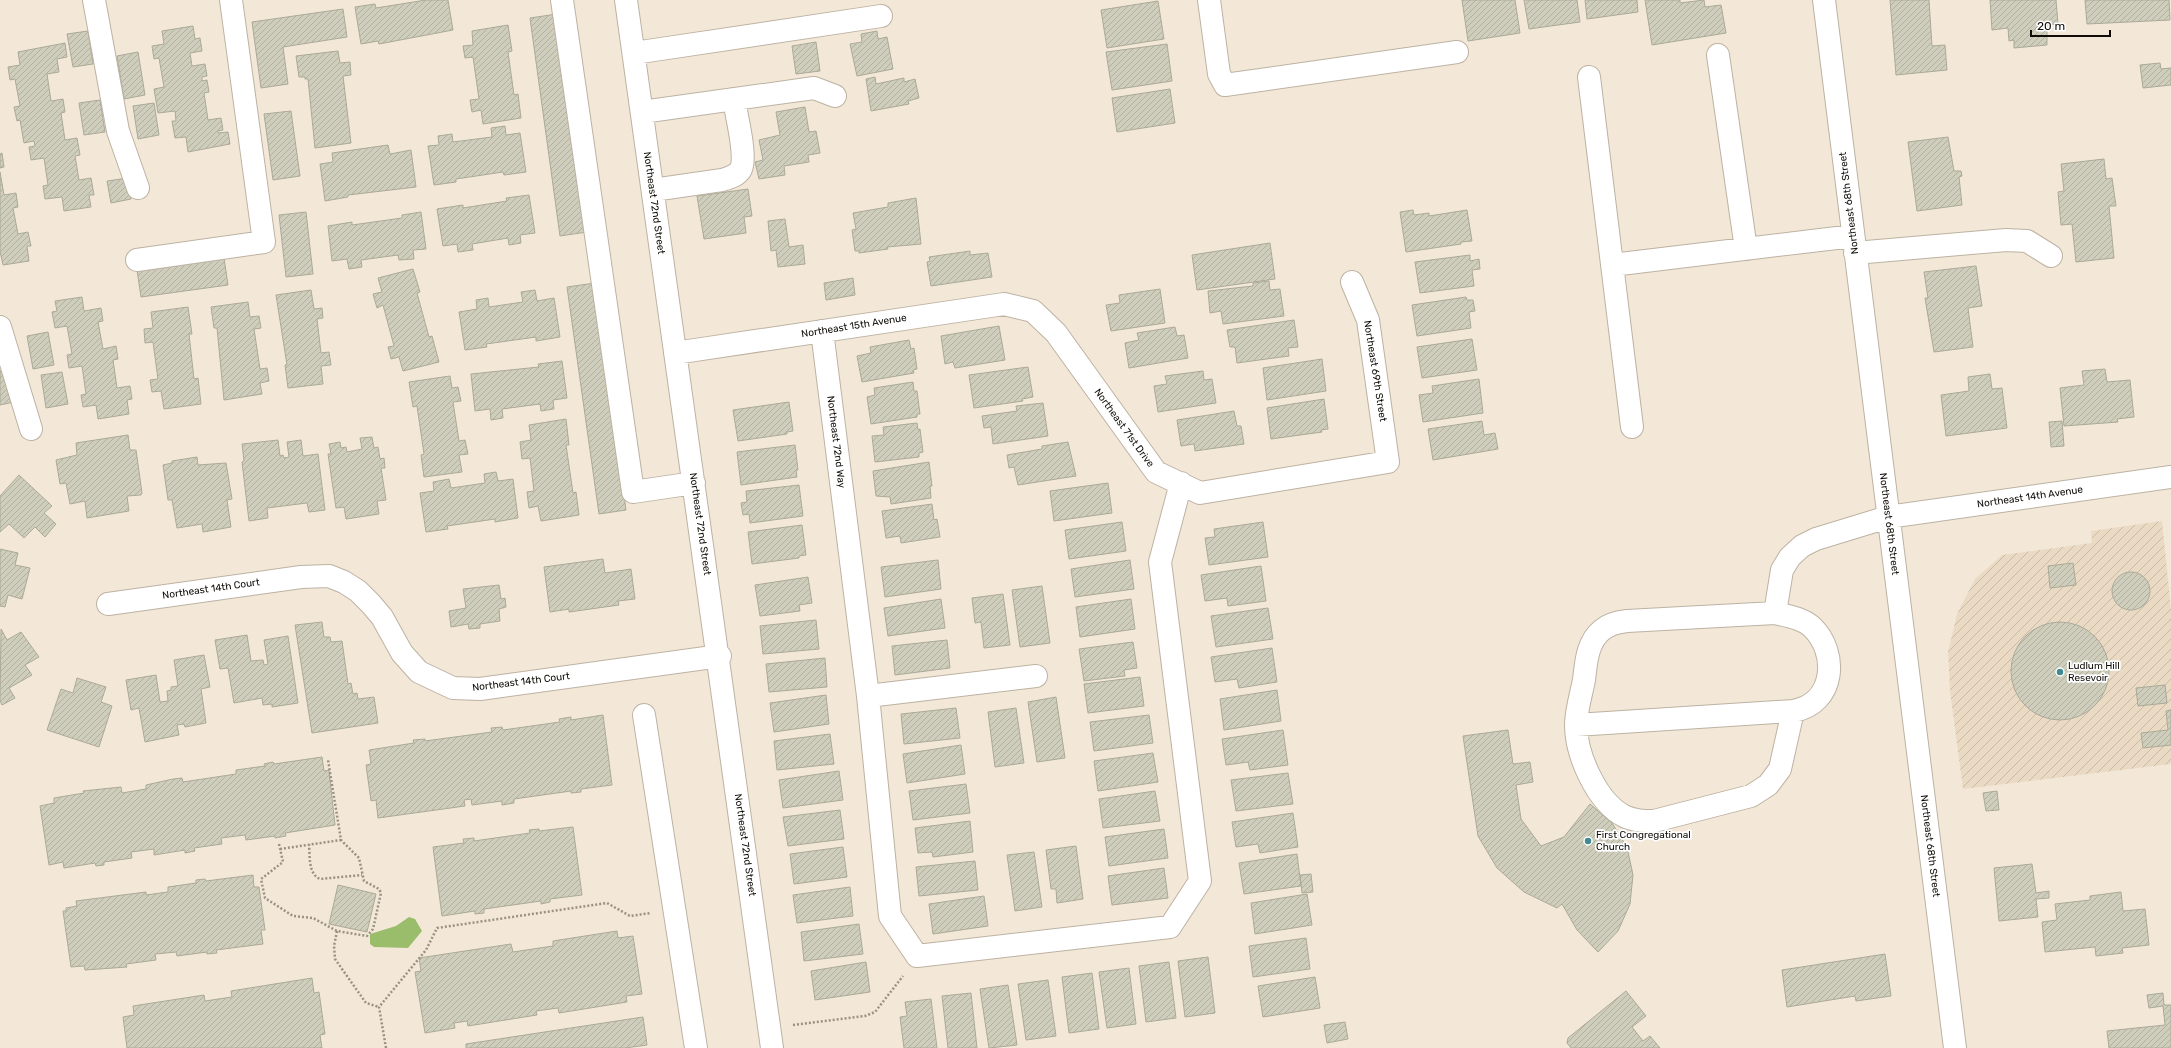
<svg xmlns="http://www.w3.org/2000/svg" width="2171" height="1048" font-family="Rubik,sans-serif">
<defs>
<pattern id="industrial-furrows" width="10" height="10" patternUnits="userSpaceOnUse"><rect width="10" height="10" fill="#eadac3"/><path d="M-1 1l2-2M0 10L10 0M9 11l2-2" fill="none" stroke="#c8baa6"/></pattern>
<pattern id="building-hatch" width="6" height="6" patternUnits="userSpaceOnUse"><rect width="6" height="6" fill="#cfcdbb"/><path d="M-1 1l2-2M0 6l6-6M5 7l2-2" fill="none" stroke="#b1af9f"/></pattern>
</defs>
<rect width="100%" height="100%" fill="#f3e8d7"/>
<path fill="url(#industrial-furrows)" d="M2162,521L2171,609V764L1963,789L1950,691L1948,652L1957,614L1975,579L2002,555L2092,543L2091,531Z"/>
<path fill="#9abd6b" d="M409,917L415,919L422,931L408,948L374,947L370,944V934L396,926Z"/>
<path fill="url(#building-hatch)" stroke="#aba998" d="M426,0H448L453,30L379,44L378,41L361,44L355,7L375,4L376,8Z
M1462,0H1515L1520,33L1468,41Z
M1524,0H1577L1580,22L1529,29Z
M1585,0H1637L1638,12L1587,19Z
M1645,0H1680V3L1704,0L1705,7L1721,5L1726,33L1652,45Z
M1890,0H1929L1932,46L1945,45L1947,70L1896,75Z
M1990,0H2056L2058,24L2047,25V45L2014,48V40L2009,41L2008,28L1992,30Z
M2085,0H2169L2170,20L2087,24Z
M1158,1L1164,39L1107,48L1101,10Z
M343,9L347,37L283,47L288,84L261,88L252,22Z
M557,14L587,232L560,236L530,18Z
M508,25L512,51L508,52L514,95L518,94L521,118L483,124L481,110L472,112L470,100L479,99L473,57L465,58L463,46L473,45L472,31Z
M193,26L195,39L200,38L202,51L190,53L192,66L205,64L207,76L202,77V81L207,80L209,92L204,93L208,120L221,118L223,130L218,131V133L228,132L230,144L188,152L186,137L175,138L172,121H176L175,111L158,113L154,89L164,87L159,58L154,59L152,46L164,44L162,31Z
M88,31L93,64L73,67L67,34Z
M877,31L878,39L887,37L893,69L857,76L850,44L862,42L861,34Z
M816,42L820,71L796,74L792,46Z
M65,43L67,57L57,59L59,72L47,74L51,101L63,99L65,112L61,113L65,140L77,138L80,155L75,156L79,180L91,178L94,195H89L91,207L64,211L62,197L45,199L43,186L48,185L44,158L31,160L29,147L35,146L34,141L24,143L20,120L17,121L14,107L20,106L15,79L10,80L8,67L20,65L18,52Z
M1167,44L1172,81L1112,90L1106,52Z
M338,51L340,63L350,62L351,75L343,76L351,143L315,148L308,79H305V77H299L296,56Z
M138,52L145,95L124,99L117,56Z
M2160,63L2161,69L2171,68V85L2143,88L2140,65Z
M875,77L876,84L904,78V82L915,79L919,98L908,101L909,104L871,111L866,79Z
M1170,89L1175,123L1117,132L1112,98Z
M100,100L105,132L84,135L79,103Z
M154,103L159,135L138,139L133,106Z
M805,107L809,132L816,131L820,153L808,155L809,162L784,166L785,175L759,179L755,162L763,160L759,140L780,135L776,112Z
M291,111L300,176L273,180L264,114Z
M505,126L506,135L520,133L526,172L504,175L503,172L456,179V182L434,185L428,146L439,145L438,136L452,134L453,142L492,137L491,128Z
M1948,137L1954,171H1961L1962,176L1959,177L1962,205L1917,211L1908,142Z
M388,145L390,154L411,150L416,187L348,195V197L325,201L320,164L333,162L332,153Z
M2,153L4,167L0,168V154Z
M2104,159L2106,179L2112,178L2116,206H2109L2114,258L2076,262L2072,224L2061,225L2058,192L2064,191L2061,164Z
M0,172L4,195L16,193L18,207L13,208L18,234L28,232L31,246H27L29,261L3,265L0,251Z
M128,178L131,199L111,203L107,181Z
M748,189L752,216L744,217L746,233L704,239L697,196Z
M529,195L535,233L520,235L521,243L509,245L508,238L472,244L473,250L458,252L457,244L443,246L437,209L463,205V208L507,201L506,198Z
M916,198L921,244L887,247L888,249L859,253V251H855L852,230L856,229L853,213L888,207V203Z
M1413,210L1414,215L1429,213V216L1467,210L1472,241L1461,242V244L1406,252L1400,212Z
M306,212L313,274L286,277L279,215Z
M421,212L426,249L413,250L414,259L399,260L398,255L361,260L362,267L349,269L347,259L332,261L328,226L352,222V225L402,218V215Z
M785,219L789,247L803,245L805,264L778,267L776,250L771,251L768,221Z
M1270,243L1275,279L1197,290L1192,255Z
M970,251V255L988,253L992,277L931,286L927,262L930,261L929,257Z
M1470,255V261L1479,259L1480,269L1472,270L1474,286L1420,293L1415,262Z
M224,258L228,285L141,297L137,270Z
M1976,266L1982,306L1968,308L1973,347L1934,352L1925,298H1928L1924,272Z
M413,269L420,292L417,293L429,337L432,336L439,362L403,371L399,357L391,359L388,347L394,346L383,305L377,308L373,294L382,292L378,278Z
M853,278L855,295L826,300L824,283Z
M1269,281L1270,290L1280,289L1284,316L1223,324L1221,311L1210,313L1208,291L1253,286V283Z
M595,283L626,510L599,514L567,287Z
M1160,289L1165,323L1111,331L1106,305L1120,303L1119,295Z
M311,290L314,309L322,308L323,318L317,319L321,353L329,352L331,365L321,366L323,384L288,388L285,365H287L276,295Z
M535,290L537,301L554,298L560,337L536,341V337L486,344L487,347L465,350L459,312L477,309L476,300L488,298L489,307L523,302L521,292Z
M82,297L84,311L101,308L103,321L98,322L103,349L116,346L118,359L113,360L117,388L130,386L132,399L127,400L129,414L98,419L96,405L83,407L81,395L86,394L82,366L69,368L67,355L72,354L67,326L55,328L52,312L57,311L55,301Z
M1466,297L1467,300H1473L1475,311L1469,312L1471,328L1417,336L1412,305Z
M248,302L250,317L259,316L261,328L254,329L260,369L267,368L269,381L260,383L262,394L224,400L217,328H214L211,307Z
M188,307L192,334H189L194,379L198,378L201,404L164,409L161,391L152,392L150,380L158,379L153,342L145,343L144,329L153,328L151,312Z
M1294,320L1298,347L1288,348L1289,356L1237,363L1235,347H1230L1227,330Z
M999,326L1005,360L955,368L953,362L945,364L941,336Z
M1175,327L1177,336L1184,335L1188,358L1129,368L1125,343L1139,340L1137,333Z
M48,332L54,365L33,369L27,336Z
M1472,339L1477,370L1422,378L1417,347Z
M909,340L911,349L914,348L917,369L913,370L914,373L862,382L857,356L871,353L870,347Z
M1322,359L1326,391L1267,400L1263,368Z
M562,361L567,398L553,400L554,409L541,411L540,404L502,409L503,418L491,420L490,409L475,411L471,374L539,367L538,364Z
M1028,367L1033,397L1022,399L1023,401L974,408L969,375Z
M2105,369L2107,382L2130,380L2134,417L2117,419L2118,422L2064,426L2060,388L2084,385L2082,371Z
M9,370L14,402L0,405V371Z
M1203,371L1204,380L1212,379L1216,403L1158,412L1154,386L1167,384L1165,376Z
M62,372L68,404L46,408L41,375Z
M1990,374L1992,389L2002,388L2007,428L1946,436L1941,395L1969,391L1968,377Z
M450,376L452,388L458,387L461,401L453,402L459,441L465,440L468,454L459,455L462,472L424,477L421,455L424,454L417,406L413,407L409,382Z
M1479,379L1483,413L1423,422L1419,395L1433,393L1432,386Z
M913,382L914,391H917L920,414H917V417L871,424L867,397L875,395L874,388Z
M1324,399L1328,429L1321,430L1322,432L1271,439L1267,408Z
M789,402L793,431L787,432V434L738,441L733,410Z
M1043,403L1048,436L993,444L991,427L984,428L982,416L1017,411L1016,406Z
M1234,411L1237,426H1241L1244,444L1195,451L1194,444L1181,446L1177,420Z
M566,419L569,445H566L573,493L576,492L579,515L541,521L538,506L529,508L527,492L534,491L530,458L522,459L520,442L531,440L529,425Z
M1482,421L1484,435L1495,433L1498,449L1433,460L1428,429Z
M2062,421L2064,446L2051,447L2049,422Z
M917,423L918,430L920,429L923,452L919,453V457L875,462L872,436L884,435L883,427Z
M128,435L130,450H136L142,493L141,495L127,496L129,511L87,518L85,501L70,504L66,483L60,484L56,460L77,455L76,443Z
M372,437L374,448L378,447L380,459L384,458L385,468H381L386,500L377,501L379,514L346,519L344,507L336,508L328,454H331L329,444L340,442L341,448L346,447L347,452L362,449L360,438Z
M278,440L280,456L283,455L284,458L289,457L287,442L301,440L303,456L318,454L325,510L309,512L307,503L267,508L268,518L249,521L242,462L244,461L242,444Z
M1068,442L1076,476L1018,485L1014,467L1009,468L1007,455L1042,449V446Z
M795,445L798,470H796L797,477L741,485L737,452Z
M197,457L198,465L226,463L232,499L227,500L231,527L203,532L202,524L177,528L172,500H168L163,465L172,463V461Z
M929,462L932,486H930L931,498L891,504L890,497L876,496L873,471Z
M496,472L498,481L513,479L518,518L495,522V519L447,526L448,529L426,532L420,493L434,491L433,482L449,479L451,488L485,483L484,474Z
M19,475L52,506L44,513L56,524L45,537L35,527L24,538L9,524L0,532V496Z
M1108,483L1112,513L1054,521L1050,491Z
M799,485L803,516L750,523L749,514L743,515L741,503L747,502L746,491Z
M932,504L934,520L937,519L940,537L901,543L900,536L886,538L882,511Z
M1122,522L1126,551L1069,559L1065,530Z
M1263,522L1268,557L1209,565L1205,538L1215,537L1214,529Z
M802,525L806,555L799,556V558L752,564L748,532Z
M0,549L18,553L15,565L30,568L22,599L8,595L5,607L0,606Z
M603,559L605,573L631,569L635,599L618,601L619,605L569,612V609L550,612L544,567Z
M938,560L941,589L885,597L881,567Z
M1130,560L1134,589L1075,597L1071,569Z
M2073,563L2076,585L2050,588L2048,566Z
M1261,566L1266,601L1228,606L1227,598L1205,601L1201,575Z
M2112 591a19 19 0 1 1 38 0a19 19 0 1 1-38 0Z
M808,577L812,603L799,605L800,611L760,616L755,585Z
M499,585L501,599L505,598L506,607L499,609L500,621L480,624V628L469,629L468,624L451,627L449,611L466,608L463,589Z
M1042,586L1050,643L1020,647L1012,590Z
M1003,594L1010,645L984,648L981,622L975,623L972,598Z
M941,599L945,628L888,636L884,608Z
M1131,599L1135,629L1080,637L1076,607Z
M1268,608L1273,639L1216,647L1211,616Z
M816,620L819,649L763,654L760,626Z
M322,622L324,637H330L331,642L342,641L348,684L351,683L353,694L357,693L358,699L374,697L378,723L312,733L295,625Z
M2011 671a49 49 0 1 1 98 0a49 49 0 1 1-98 0Z
M1,629L7,640L21,632L39,657L25,665L32,675L9,688L15,698L2,705L0,701Z
M247,635L251,661L263,660L264,665L268,664L264,640L288,636L298,703L272,707V704L263,705L262,698L234,703L228,668L220,669L215,640Z
M947,640L950,668L895,675L892,646Z
M1133,642L1137,668L1124,670L1125,676L1084,681L1079,649Z
M1272,648L1277,682L1239,688L1237,679L1215,682L1211,657Z
M204,655L210,687L201,689L206,723L185,727L184,724L177,725L179,735L145,742L139,708L131,710L126,680L156,675L160,702L168,701L167,691L171,690V687L178,686L174,660Z
M825,658L827,687L769,692L766,664Z
M1140,677L1144,706L1088,713L1084,684Z
M77,678L106,687L101,702L112,706L99,747L47,730L61,689L73,693Z
M2165,685L2167,703L2138,706L2136,688Z
M1277,690L1281,721L1224,730L1220,699Z
M826,695L829,724L774,732L770,703Z
M1056,697L1065,758L1037,762L1028,702Z
M956,708L960,738L904,744L901,714Z
M1016,708L1024,763L995,767L988,712Z
M2171,710V745L2143,748L2141,733L2168,730L2166,711Z
M603,715L612,785L581,789V792L571,793V791L514,799V803L502,805V801L472,805L471,799L464,800L465,806L378,818L376,800L371,801L366,765L371,764L369,750L414,743L413,740L425,739V741L492,732L491,728L502,727L503,730L560,722L559,719L571,717V720Z
M1149,715L1153,743L1094,751L1090,722Z
M1283,730L1288,765L1250,770L1248,762L1226,765L1222,739Z
M1508,730L1513,764L1530,762L1533,782L1516,785L1521,819L1541,846L1564,837L1590,804L1612,823L1627,847L1633,875L1630,904L1618,931L1598,952L1577,930L1562,904L1557,908L1524,892L1497,868L1478,836L1463,736Z
M830,734L834,764L777,770L774,741Z
M961,745L965,774L907,783L903,754Z
M1153,753L1158,782L1098,791L1094,761Z
M322,757L324,771L329,770L335,825L285,833L286,836L275,838V836L246,840L245,835L221,838L222,844L194,848L195,851L185,853V850L154,855V849L131,852L132,858L104,862V865L96,866L95,863L64,868L63,862L49,865L40,806L54,803V798L84,793L83,791L121,787L122,793L146,789V785L173,779L182,778L183,782L236,774V770L265,766L264,764L273,762L274,764Z
M839,771L843,800L783,808L779,780Z
M1288,773L1293,804L1236,811L1231,780Z
M966,784L970,813L913,820L909,791Z
M1155,791L1160,821L1103,828L1099,799Z
M1997,791L1999,810L1986,811L1983,793Z
M840,810L844,839L788,846L783,817Z
M1293,813L1298,847L1260,853L1258,844L1236,847L1232,822Z
M970,821L973,852L933,857L932,852L918,853L915,828Z
M573,827L582,895L550,899V902L541,904V901L484,909V913L475,914V911L442,916L433,847L464,843L463,839L474,838V841L530,833L529,830L539,829V831Z
M1164,829L1168,858L1109,866L1105,837Z
M1076,846L1083,899L1057,903L1056,889H1051L1046,850Z
M843,847L847,877L794,884L790,854Z
M1034,852L1042,907L1015,911L1007,855Z
M1297,854L1301,886L1244,894L1239,863Z
M975,861L978,890L919,896L916,867Z
M2032,864L2036,893L2049,891V898L2036,899L2038,917L1999,921L1994,868Z
M1164,868L1168,898L1112,905L1108,876Z
M1311,874L1313,892L1302,893L1300,875Z
M253,875L254,887H259L265,930H261L263,944L216,950L217,953L207,954V952L177,956L176,952L155,954L156,960L126,964L127,967L85,970L84,966L71,967L63,911H66V908L77,906L76,901L146,892V895L168,892V887L196,883V880L205,879L206,881Z
M338,885L376,894L367,932L329,924Z
M850,887L853,916L797,923L793,895Z
M2121,892L2123,911L2145,909L2149,945L2122,948L2123,953L2096,956L2095,947L2045,952L2042,922L2057,920L2055,904L2090,900V896Z
M1307,894L1312,925L1255,934L1251,903Z
M984,896L988,926L933,934L929,904Z
M859,924L863,954L804,961L801,932Z
M617,931L618,938L633,936L642,994L626,996L627,1002L559,1013L558,1008L536,1011L537,1015L468,1026L467,1021L454,1023L455,1028L425,1033L415,972L421,971L419,958L511,944L513,952L553,946V941Z
M1306,938L1310,969L1253,977L1249,946Z
M1885,954L1891,996L1856,1001L1855,996L1787,1007L1782,970Z
M1208,957L1215,1013L1185,1017L1178,961Z
M866,962L870,992L815,1000L811,971Z
M1169,962L1176,1018L1146,1022L1139,966Z
M1129,968L1136,1024L1107,1028L1099,972Z
M1092,973L1099,1029L1069,1033L1062,977Z
M1315,977L1320,1008L1263,1017L1258,986Z
M312,978L314,993L319,992L325,1034L320,1035L322,1048H127L123,1017L134,1015L133,1006L204,995L205,1001L232,997L231,991Z
M1048,980L1056,1036L1026,1040L1018,984Z
M1008,985L1017,1045L989,1048L980,989Z
M1626,991L1646,1016L1632,1027L1643,1041L1650,1036L1660,1048H1571L1567,1043L1568,1038Z
M971,993L977,1048H948L942,996Z
M2163,993L2164,1005H2171V1048H2109L2107,1031L2165,1025L2163,1006L2149,1008L2147,995Z
M931,999L937,1048H904L900,1017L907,1016L905,1002Z
M643,1017L647,1045L625,1048H466V1044Z
M1345,1022L1348,1039L1327,1043L1324,1025Z"/>
<g fill="none" stroke-linecap="round" stroke-linejoin="round">
<g stroke="#bdb2a3" stroke-width="24">
<path id="minor" d="M94,0L118,131L138,188
M562,0L633,492L694,483
M626,0C675,349 725,698 772,1048
M1209,0L1219,74L1225,85L1457,52
M1824,0L1955,1048
M634,53L881,16
M1718,55L1746,249
M1589,77L1632,427
M642,112L814,88L835,96
M653,190L722,180C729,178 737,176 741,169C747,155 736,115 734,99
M1855,253L2006,240L2027,241L2051,256
M137,260L264,242L231,0
M1612,265L1853,236
M0,327L31,429
M822,331L868,696L890,916L917,956L1170,927L1200,881L1160,562L1181,483
M675,353L1004,304L1033,311L1056,333L1156,472L1200,493L1388,462L1368,320L1352,282
M108,604L301,577L329,576L344,582L358,591L371,604L382,617L402,653L419,672L453,688L480,689L720,656
M868,696L1036,676
M1793,711L1780,769L1768,785L1751,796L1654,821C1644,821 1634,821 1624,816C1597,802 1576,755 1576,725C1576,711 1581,695 1584,680C1586,663 1587,642 1602,630C1609,624 1618,622 1627,621L1775,613L1782,570L1790,557L1802,546L1816,539L1888,517L2171,477
M644,715L696,1048
M1576,725L1793,711C1835,704 1839,653 1812,627C1802,618 1788,616 1775,613"/>
</g>
<path stroke="#999185" stroke-width="2.5" stroke-dasharray="2 2" stroke-linecap="butt" d="M279,844L283,862L261,879L265,898L293,916L313,918L337,931L367,936L373,929L381,893L379,889L364,881L359,858L341,840L328,760
M309,844C310,856 308,874 320,879L362,875
M280,849L341,840
M337,931L334,946L335,959L366,1003L379,1007
M793,1025L865,1016L875,1012L903,976
M386,1048L379,1007L426,950L437,928L607,903L630,916L651,913"/>
<use href="#minor" stroke="#fff" stroke-width="22"/>
</g>
<g fill="#428990" stroke="#fff" stroke-width="1.5">
<circle cx="2060" cy="672" r="4"/>
<circle cx="1588" cy="841" r="4"/>
</g>
<g text-anchor="middle" dominant-baseline="central" stroke-width="3.5" stroke-linejoin="round" paint-order="stroke">
<g font-size="10" fill="#0f0c07" stroke="#fff">
<text transform="translate(654 203) rotate(82)">Northeast 72nd Street</text>
<text transform="translate(1849 203) rotate(-97)">Northeast 68th Street</text>
<text transform="translate(854 326) rotate(-9)">Northeast 15th Avenue</text>
<text transform="translate(1375 371) rotate(81)">Northeast 69th Street</text>
<text transform="translate(1124 428) rotate(54)">Northeast 71st Drive</text>
<text transform="translate(836 442) rotate(83)">Northeast 72nd Way</text>
<text transform="translate(2030 497) rotate(-8)">Northeast 14th Avenue</text>
<text transform="translate(700 524) rotate(82)">Northeast 72nd Street</text>
<text transform="translate(1889 524) rotate(83)">Northeast 68th Street</text>
<text transform="translate(211 589) rotate(-8)">Northeast 14th Court</text>
<text transform="translate(521 682) rotate(-7)">Northeast 14th Court</text>
<text transform="translate(745 845) rotate(82)">Northeast 72nd Street</text>
<text transform="translate(1930 846) rotate(83)">Northeast 68th Street</text>
</g>
<g font-size="10" fill="#0f0c07" stroke="#fff" text-anchor="start">
<text x="2068" y="666">Ludlum Hill<tspan x="2068" dy="12">Resevoir</tspan></text>
<text x="1596" y="835">First Congregational<tspan x="1596" dy="12">Church</tspan></text>
</g>
</g>
<path d="M2031 30v6h79v-6" fill="none" stroke="#0f0c07" stroke-width="2"/>
<text x="2037" y="30" font-size="12" fill="#0f0c07" stroke="#ffffff" stroke-width="3" paint-order="stroke">20 m</text>
</svg>
